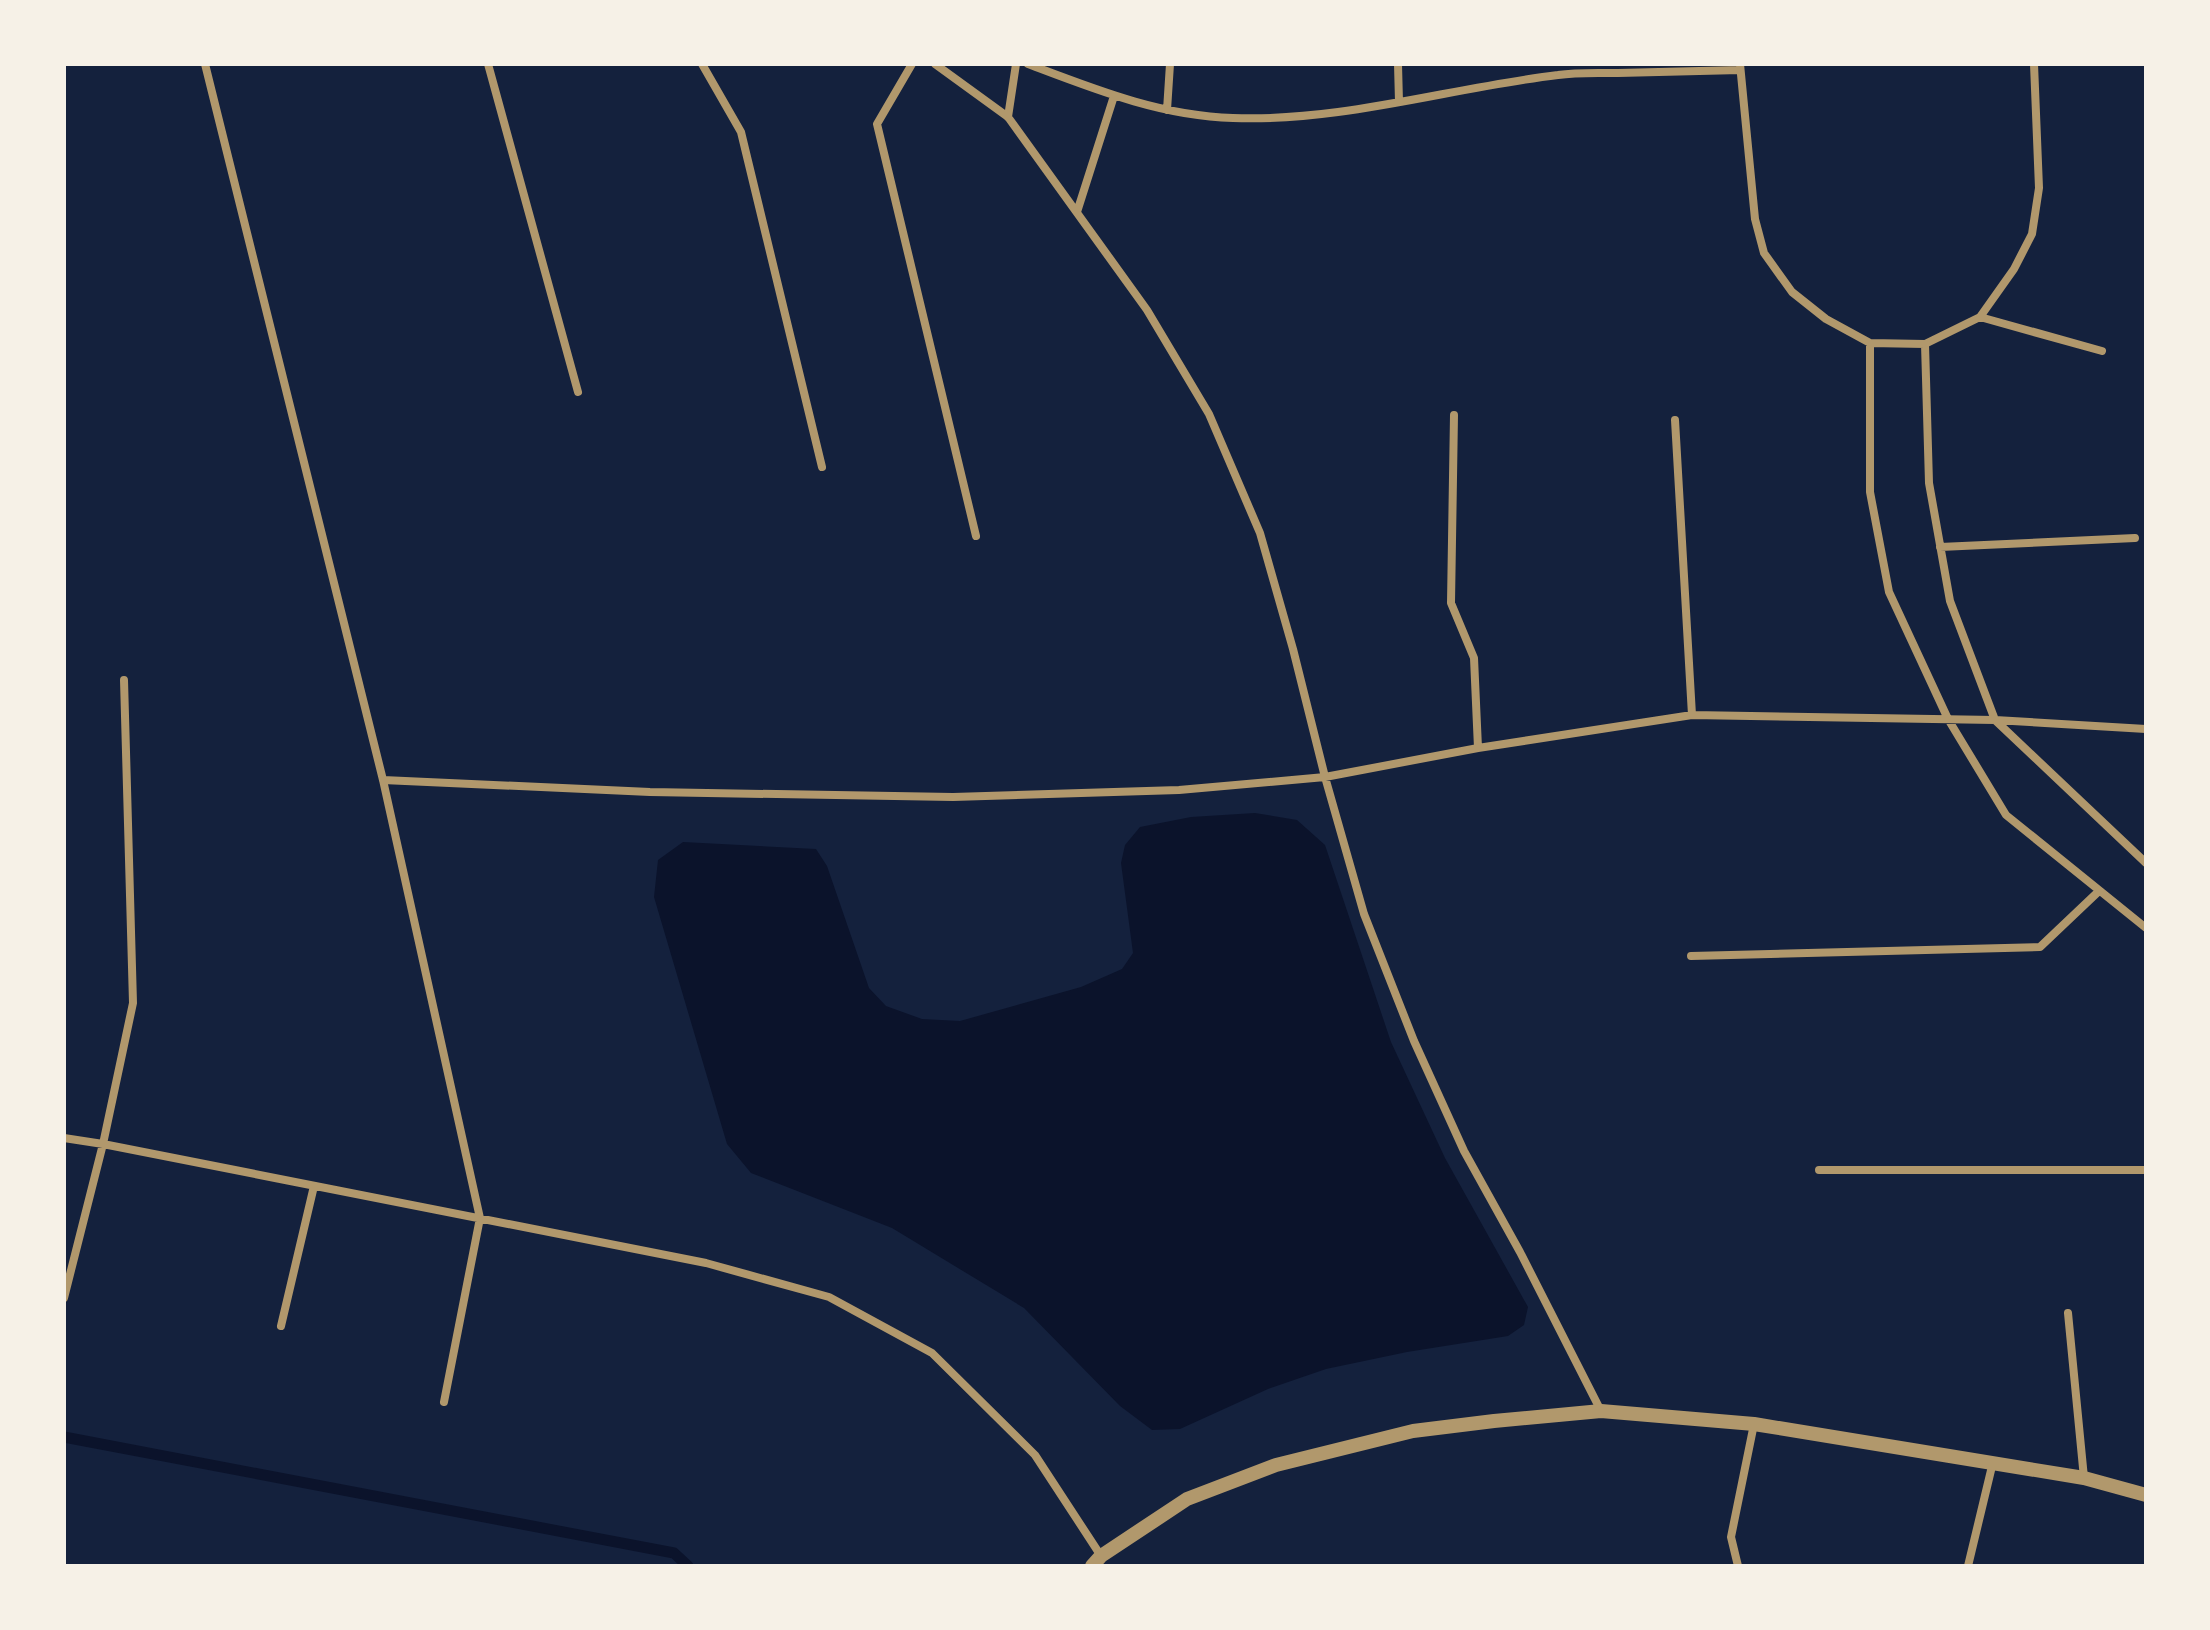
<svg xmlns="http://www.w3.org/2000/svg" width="2210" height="1630" font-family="Roboto,sans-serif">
<rect width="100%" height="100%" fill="#14213d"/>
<path fill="#0b132b" d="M1255,813L1297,820L1325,845L1391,1042L1445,1158L1528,1307L1524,1325L1508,1336L1407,1352L1326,1369L1268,1389L1180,1429L1152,1430L1120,1406L1024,1308L892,1228L751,1173L727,1144L654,897L658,860L683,842L816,849L827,866L869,988L886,1006L922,1019L960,1021L1081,987L1122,969L1133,953L1121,863L1125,845L1140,827L1191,817Z"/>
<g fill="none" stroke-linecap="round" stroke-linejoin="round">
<path stroke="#0b132b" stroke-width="11" d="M64,1437L674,1553L688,1566"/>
<path stroke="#b1986c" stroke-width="8" d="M205,64L383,780L480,1218L444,1402
M488,64L578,392
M702,64L741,132L822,467
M912,64L877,124L976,536
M935,64L1008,117L1147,310L1209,414L1260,533L1293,649L1325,777L1364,914L1414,1041L1464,1151L1520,1252L1601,1411
M1028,64C1094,89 1161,116 1233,118C1343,122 1449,88 1558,75C1577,72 1598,73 1618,73C1659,72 1699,71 1740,70
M1398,64L1399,102
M1740,64L1755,219L1764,253L1792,292L1826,319L1870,343L1925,344L1980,317L2014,269L2032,234L2039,188L2034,64
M1167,110L1170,64
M1008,117L1016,64
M1077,212L1114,96
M1980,317L2102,351
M1870,343V492L1889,592L1948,719L2006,815L2146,928
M1925,344L1929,483L1950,601L1995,720L2146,863
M1454,415L1451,603L1474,658L1478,748
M1675,420L1692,715
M1940,547L2135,538
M383,780L650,792L953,797L1179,790L1325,777L1478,748L1692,715L1995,720L2146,729
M1691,956L2040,947L2099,891
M64,1138L103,1144L706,1263L829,1297L932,1353L1035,1455L1101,1556
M1819,1170H2146
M64,1298L103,1144L133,1003L124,680
M2068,1313L2084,1478
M281,1326L314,1186
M1738,1566L1731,1537L1754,1424
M1968,1566L1993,1462"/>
<path stroke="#b1986c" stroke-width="14" d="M1092,1566L1101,1556L1187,1499L1276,1465L1413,1431L1494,1421L1601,1411L1754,1424L2084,1478L2146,1495"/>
</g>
<rect width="2210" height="1630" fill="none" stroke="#f6f1e7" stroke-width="132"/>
</svg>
